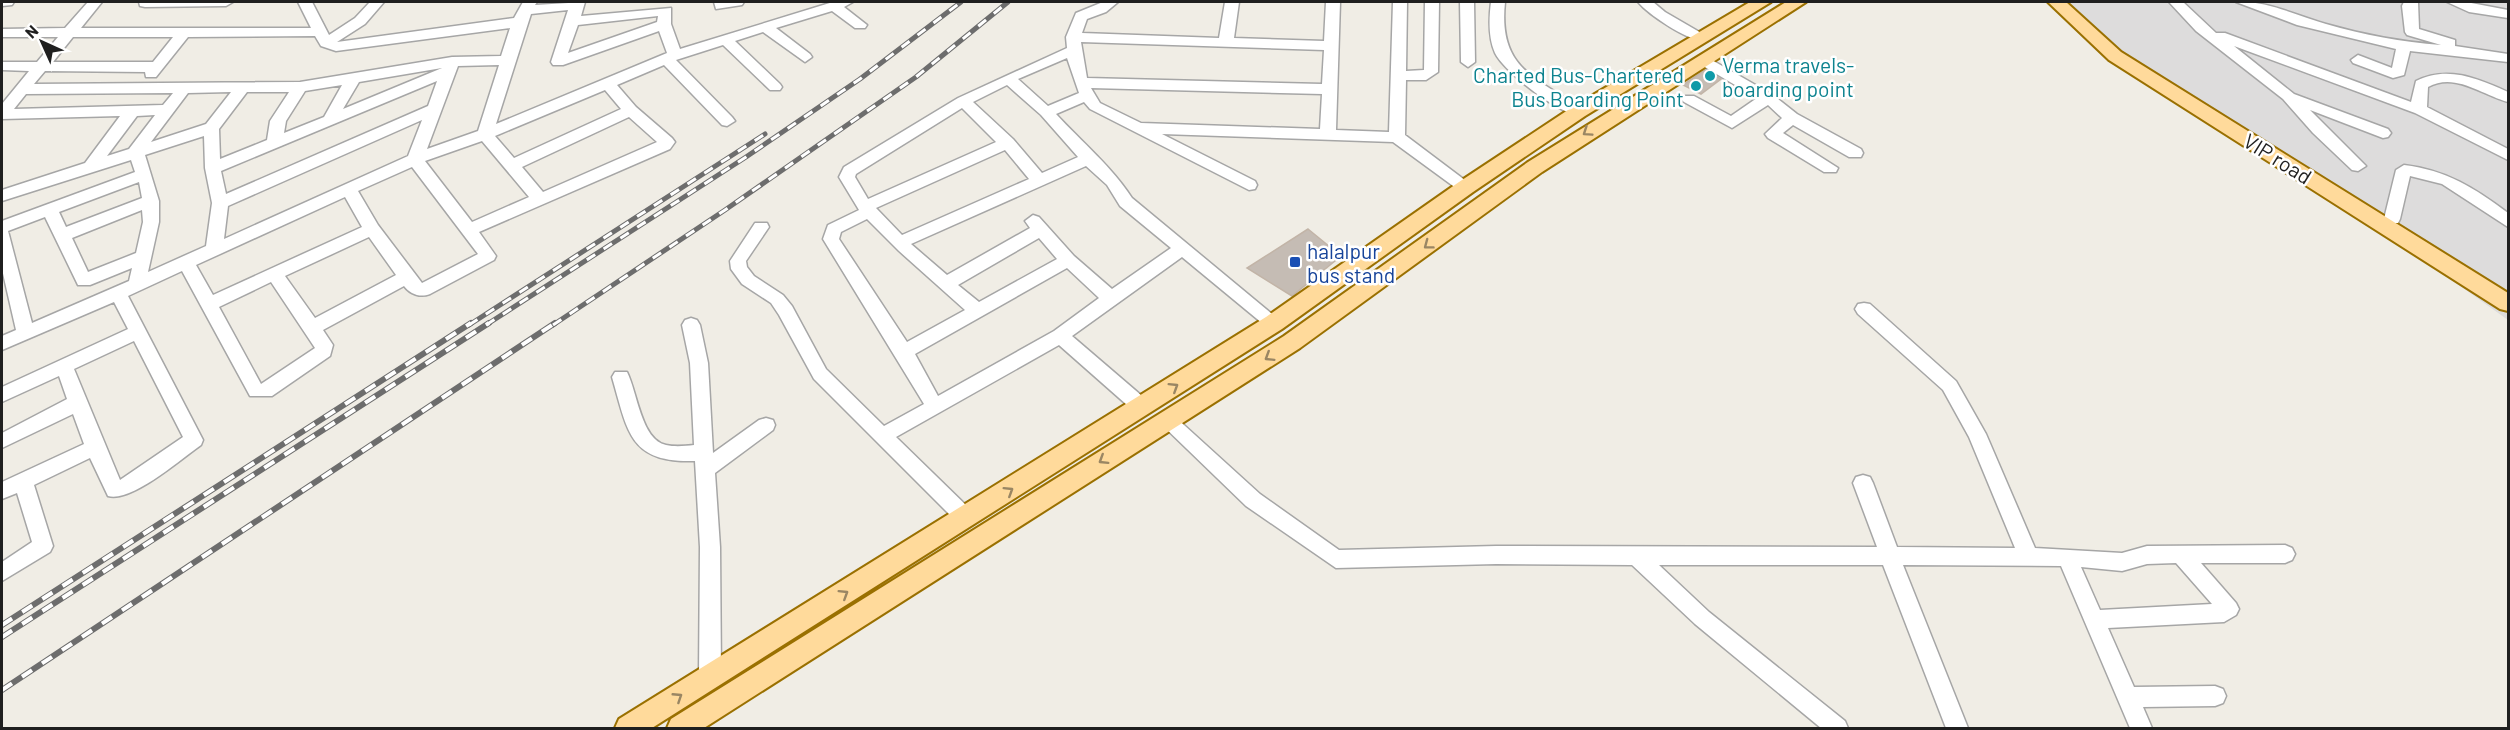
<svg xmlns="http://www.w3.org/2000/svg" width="2510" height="730" font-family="Barlow,sans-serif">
<rect width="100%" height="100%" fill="#f0ede5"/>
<path fill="#dddcdc" d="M2064,2H2508V320L2303,174L2096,43Z"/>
<path fill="#c5bcb4" stroke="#c2b4a7" stroke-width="1.5" d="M1705,70L1721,79L1701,94L1683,85Z
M1308,229L1341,256L1292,296L1247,268Z"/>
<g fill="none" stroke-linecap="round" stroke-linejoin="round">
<g stroke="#a6a6a6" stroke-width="3">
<path id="minor" d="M2,2H14L12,5L2,6Z
M88,2H102L81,28H311L298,2H312L329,35L355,18L370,2H384L365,24L337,42L514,18L523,2H537L535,5L585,2L581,16L671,8V24L680,49L833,2H853L844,7L867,25L865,28H855L832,11L776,28L810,54L812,57L805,62L763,32L735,41L780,84L782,87L780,90H770L723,45L676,60L732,117L735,121L727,126L722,125L664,65L617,85L636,107L672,138L675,142L670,149L479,232L496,256L494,260L430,294C420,298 410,294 404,286L323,330L333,345L330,356L272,396H250L182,271L128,296L203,440L201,445C181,459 131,503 108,496L90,458L34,485L53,546L50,552L2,581V562L32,542L17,493L2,499V482L84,444L73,414L2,448V433L67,399L59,376L2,402V387L128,329L114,302L2,350V336L16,330L2,269V221L135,172L131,160L2,201V190L85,163L120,116L2,119V104L29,71L2,70V62H37L58,37H2V29L65,28ZM568,10L551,62L553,65H563L659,31L667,53L496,124L531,14ZM658,16L657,22L568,53L578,25ZM510,28L501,56L452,57L300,82L34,84L45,71L145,72L146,77H156L188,37L315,36L321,46L336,51ZM73,37H173L153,62H53ZM499,65L478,131L427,149L458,66ZM442,68L343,109L359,82ZM437,81L428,106L226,194L221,171ZM342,85L324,117L284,133L286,121L305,91ZM605,90L621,109L514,158L495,136ZM231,92L206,124L151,142L188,93ZM247,92H289L270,121L267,140L220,159L219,129ZM173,93L163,105L14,109L26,94ZM155,115L129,149L107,156L137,116ZM629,117L657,142L543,192L522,167ZM422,120L408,156L224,239L228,206ZM204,136L205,168L212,203L206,246L148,272L159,222V201L145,155ZM482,141L529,197L472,222L425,161ZM412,167L478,254L422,283L378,225L358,191ZM139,182L142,198L66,227L59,212ZM345,197L362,227L213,295L196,265ZM142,210L143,222L136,253L88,272L72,238ZM45,217L78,285H90L132,268L129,281L32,323L8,231ZM369,237L396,275L315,318L285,276ZM271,282L315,348L261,384L219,307ZM134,341L183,437L120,480L74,369Z
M139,2H233L226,6L145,7L140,6Z
M714,2H744L742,5L716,9Z
M1103,2H1118L1106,12L1087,19L1082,33L1219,38L1225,2H1239L1234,38L1324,41L1326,2H1340L1336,130L1389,132L1393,2H1407L1406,71L1424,70L1425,2H1439L1438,72L1426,80H1406L1405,135L1474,187L1466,192L1460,191L1393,142L1162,134L1255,181L1257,185L1255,189L1249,190L1090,109L1084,102L1056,114C1081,141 1113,168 1132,198L1283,323L1280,328H1268L1182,257L1072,336L1149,402L1151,407L1149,412L1142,414L1135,412L1059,345L896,437L973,512L976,518L973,524L966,526L959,524L814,379L779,315L771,303L742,284L731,269L730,261L755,223H767L769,227L746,261L747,267L754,276L783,295L792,306L826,369L884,426L924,404L823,239L828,225L859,210L839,177L844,167L958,98L1067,48L1066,37L1076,13ZM1081,42L1324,50L1322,84L1087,78ZM1067,58L1079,93L1048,106L1018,79ZM1007,85L1041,115L1078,157L1042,173L1013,139L973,102ZM1091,88L1322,94L1320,129L1141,123L1100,103ZM962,108L996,142L868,199L855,177L856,174ZM1005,150L1029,179L902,235L876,208ZM1086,166L1107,185L1120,206L1171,248L1112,289L1074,256L1039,217L1033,215L1025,221L1030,228L947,275L911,244ZM867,219L899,251L965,310L907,342L839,239L841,232ZM1039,238L1057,259L979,302L958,285ZM1067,268L1099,298L1054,331L938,396L915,354Z
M1460,2H1474L1475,62L1468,67L1461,62Z
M1491,2H1505C1498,69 1535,77 1583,109L1586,112L1583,115C1565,120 1503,71 1495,53C1488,37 1489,18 1491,2Z
M1638,2H1653L1665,12L1708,37L1706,40C1691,44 1648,14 1638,2Z
M2169,2H2183L2216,33H2225L2411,102L2416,81C2448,65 2478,79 2508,92V102C2482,95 2455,72 2428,87L2427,107L2508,149V160L2415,113L2234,46L2294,94L2388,129L2391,133L2388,137L2383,138L2310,110L2366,166L2358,171L2352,170L2313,133L2283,99L2196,31Z
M2236,2C2265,0 2298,16 2326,24C2364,35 2402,42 2441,45L2407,35L2405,32L2402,6L2404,2H2418L2419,29L2455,40V46L2508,54V62L2410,51L2404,75L2393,78L2353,63L2351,60L2358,55L2392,68L2396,49L2297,25Z
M2447,2H2466L2508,10V18L2469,12Z
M1703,55L1773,95L1797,114L1861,149L1863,153L1861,157H1849L1793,125L1783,133L1838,168L1836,172H1824L1768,138L1765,134L1782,118L1768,105L1732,128L1684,102L1681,99L1684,96H1694L1731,116L1757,98L1698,63L1696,60Z
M2404,165C2446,170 2475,188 2508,213V227L2442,184L2410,176L2400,219L2398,223H2386L2384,219L2396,170Z
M1864,303L1870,304L1956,381L1986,434L2035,548L2122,553L2147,546L2285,545L2292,548L2295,554L2292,560L2285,563H2201L2236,603L2239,609L2236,615L2224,622L2108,628L2134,687L2215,686L2223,689L2226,696L2223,703L2215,706L2143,707L2152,728H2130L2061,566L1903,565L1968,728H1946L1883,565H1659L1709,612L1845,721L1848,728H1821L1695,624L1632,565L1496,564L1336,568L1246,506L1157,420L1159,415L1166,413L1173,415L1260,494L1339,550L1496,546L1877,547L1853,483L1856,477L1863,475L1870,477L1873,483L1897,547L2015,548L1969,437L1943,390L1858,314L1855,309L1858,304ZM2176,563L2212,604L2100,610L2081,567L2122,571L2147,564Z
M691,318L697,320L700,325L708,363L713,453L759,420L766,418L773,420L775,425L773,430L715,473L720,547L721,676L718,683L710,686L702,683L699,676L700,547L695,461C629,463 628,432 612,377L615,372H627C637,391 641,440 666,445C675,447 685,446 694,445L690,363L682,325L685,320Z"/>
</g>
<g stroke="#9a7000" stroke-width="4">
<path id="major" d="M1750,2H1771L1585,116L1473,192L1282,329L652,728H615L619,719L1266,317L1459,182L1571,108Z
M1786,2H1806L1542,172L1300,348L704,728H667L671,719L1284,336L1528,162Z
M2048,2H2066L2121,52L2508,293V311L2500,309L2109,60Z"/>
</g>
<use href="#minor" fill="#fff" fill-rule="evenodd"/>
<use href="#major" fill="#ffda9b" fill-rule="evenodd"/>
<g stroke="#6d6d6d" stroke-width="5">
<path id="rail-far1" d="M469,325L765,134
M486,325L746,157L860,79L961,2
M553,325L725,210L916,77L1008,2"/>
</g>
<g stroke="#6d6d6d" stroke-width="6">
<path id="rail" d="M2,625L471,323
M2,637L489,323
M2,690L555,323"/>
</g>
<use href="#rail-far1" stroke="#fff" stroke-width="3" stroke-dasharray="10" stroke-linecap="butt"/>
<use href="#rail" stroke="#fff" stroke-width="4" stroke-dasharray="12" stroke-linecap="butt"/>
</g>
<defs><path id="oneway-chevron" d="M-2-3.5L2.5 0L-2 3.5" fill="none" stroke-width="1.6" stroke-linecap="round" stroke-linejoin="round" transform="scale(1.5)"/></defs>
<g stroke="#9a8663">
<use href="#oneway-chevron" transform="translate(1587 132) rotate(146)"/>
<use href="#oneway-chevron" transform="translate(1428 245) rotate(143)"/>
<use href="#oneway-chevron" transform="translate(1269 357) rotate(148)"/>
<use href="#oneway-chevron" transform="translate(1174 387) rotate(-32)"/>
<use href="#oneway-chevron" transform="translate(1103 460) rotate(148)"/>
<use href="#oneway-chevron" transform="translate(1009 491) rotate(-32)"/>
<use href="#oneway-chevron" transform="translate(844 594) rotate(-32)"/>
<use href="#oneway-chevron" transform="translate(678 697) rotate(-33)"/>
</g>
<g fill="#0f9aa8" stroke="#fff" stroke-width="2">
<circle cx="1710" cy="76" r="6"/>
<circle cx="1696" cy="86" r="6"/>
</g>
<rect fill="#1a4fb4" stroke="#fff" stroke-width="2" x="1289" y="256" width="12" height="12" rx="3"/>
<g text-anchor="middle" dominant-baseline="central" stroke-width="5" stroke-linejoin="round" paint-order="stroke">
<g font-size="21" fill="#0d838f" stroke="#fff" text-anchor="start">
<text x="1722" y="64">Verma travels-<tspan x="1722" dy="24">boarding point</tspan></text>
<text x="1684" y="74" text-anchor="end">Charted Bus-Chartered<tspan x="1684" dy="24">Bus Boarding Point</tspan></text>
</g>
<g font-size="21" fill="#1f1f1f" stroke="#fff">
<text transform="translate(2278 158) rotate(32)">VIP road</text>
</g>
<g font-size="21" fill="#164399" stroke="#fff" text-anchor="start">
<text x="1307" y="250">halalpur<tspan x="1307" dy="24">bus stand</tspan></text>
</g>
</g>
<rect width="2510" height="730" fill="none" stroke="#1f1f1f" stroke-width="6"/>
<g transform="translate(42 42) rotate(315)" stroke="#ffffff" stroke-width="4.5" paint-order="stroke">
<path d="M0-4.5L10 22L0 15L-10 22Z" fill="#1f1f1f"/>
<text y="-9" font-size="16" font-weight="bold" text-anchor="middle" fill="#1f1f1f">N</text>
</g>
</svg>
